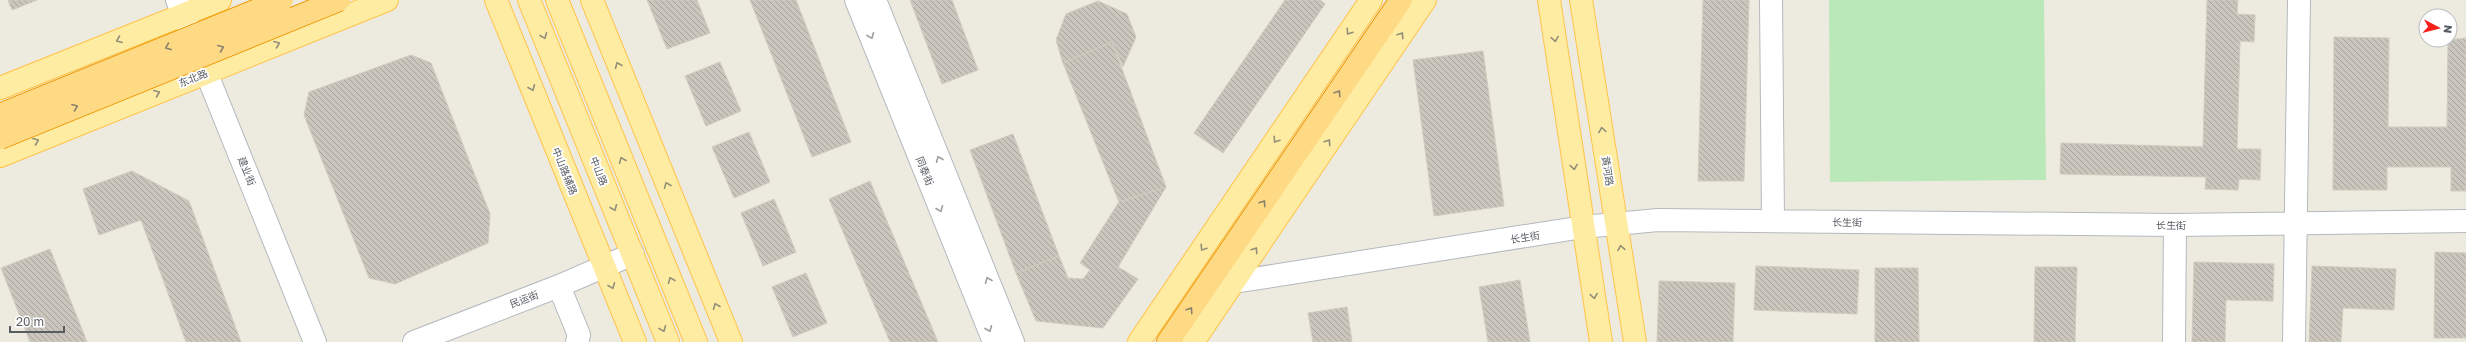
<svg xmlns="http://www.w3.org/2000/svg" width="2466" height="342" font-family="'Golos Text','Noto Sans SC',sans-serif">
<defs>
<pattern id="building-back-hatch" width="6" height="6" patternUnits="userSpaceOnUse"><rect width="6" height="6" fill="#cac6be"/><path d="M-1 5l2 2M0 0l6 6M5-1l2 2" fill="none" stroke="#a7a49e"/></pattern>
</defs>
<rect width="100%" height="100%" fill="#edeadf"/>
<path fill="#bbe8b9" d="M1829,0H2044L2046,180L1830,182Z"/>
<path fill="url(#building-back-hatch)" stroke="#d2cbbd" d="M8,0H37L12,10Z
M647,0H697L710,33L667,49Z
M750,0H796L851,142L812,157Z
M910,0H952L978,70L942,84Z
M1285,0H1320L1325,4L1223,153L1194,133Z
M1703,0H1749L1744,181H1698Z
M2207,0H2238L2237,14L2255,15L2254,42L2240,41L2237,149H2261L2260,180L2239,179L2238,190L2205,189L2206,177L2060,174L2061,143L2203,147Z
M1098,1L1127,14L1136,37L1123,67L1112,42L1063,63L1056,40L1066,14Z
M2334,37L2389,38L2388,127H2447L2448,40L2466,38V191H2451V167H2387V190H2333Z
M1112,42L1166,187L1119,202L1063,63Z
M1483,51L1504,206L1434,216L1413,60Z
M411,55L431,63L490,214L488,243L395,284L369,278L304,115L309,92Z
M720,62L741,111L706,126L685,76Z
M749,132L770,182L734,198L712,147Z
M1013,134L1059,256L1016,273L970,150Z
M132,171L189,201L241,342H186L141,220L99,235L83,189Z
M870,181L938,342H890L829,199Z
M1166,187L1118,267L1138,279L1103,328L1036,321L1016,273L1059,256L1068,278L1083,279L1090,270L1080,263L1119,202Z
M774,199L796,252L763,266L741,213Z
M50,249L87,342H30L1,268Z
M2435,252L2466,253V338H2434Z
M2194,262L2274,264L2273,301L2226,300L2225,342H2192Z
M1756,266L1859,270L1857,314L1754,310Z
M2312,266L2396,269L2394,310L2343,308L2341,342H2309Z
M2035,267H2077L2075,342H2034Z
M1875,268H1918L1919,342H1875Z
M806,273L827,323L793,337L772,287Z
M1520,280L1530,342H1488L1479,287Z
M1659,281L1735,283L1733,342H1657Z
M1347,307L1352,342H1313L1308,313Z"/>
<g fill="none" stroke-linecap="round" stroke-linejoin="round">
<g stroke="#b5b9be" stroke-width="24">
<path id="minor" d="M177,0L315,342
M856,0L994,342
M875,0L1013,342
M1771,0L1773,221
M1234,282L1583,227L1658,220L2175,225L2466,221
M559,286L579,335L577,342
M414,342L559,286L633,254
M2174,342L2175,225
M2294,342L2299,0"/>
</g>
<g stroke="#ffc347" stroke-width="24">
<path id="major" d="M496,0L635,342
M529,0L668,342
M557,0L696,342
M592,0L731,342
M1549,0L1601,342
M1581,0L1635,342
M0,88L220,0
M0,156L387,0
M1139,342L1371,0
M1193,342L1425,0"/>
</g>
<g stroke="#ed9800" stroke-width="24">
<path id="highway" d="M1168,342L1401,0"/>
</g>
<use href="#minor" stroke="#fff" stroke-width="22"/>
<use href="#major" stroke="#ffeca3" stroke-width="22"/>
<use href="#highway" stroke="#ffda85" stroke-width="22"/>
<g stroke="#ed9800" stroke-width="24" stroke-linecap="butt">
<path id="highway-bridge" d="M0,115L282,0
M0,138L339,0"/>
</g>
<use href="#highway-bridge" stroke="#ffda85" stroke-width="22"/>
</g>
<defs><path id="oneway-chevron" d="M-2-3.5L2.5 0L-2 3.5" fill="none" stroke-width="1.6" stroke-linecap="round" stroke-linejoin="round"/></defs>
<g stroke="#928f79">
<use href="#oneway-chevron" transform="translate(1349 32) rotate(124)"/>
<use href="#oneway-chevron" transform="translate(1401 35) rotate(-56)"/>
<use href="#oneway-chevron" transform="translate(544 36) rotate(68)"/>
<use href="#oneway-chevron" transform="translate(1555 39) rotate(81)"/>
<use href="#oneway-chevron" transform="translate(119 40) rotate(158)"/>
<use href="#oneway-chevron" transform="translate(277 44) rotate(-22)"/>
<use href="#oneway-chevron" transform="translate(618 65) rotate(-112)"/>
<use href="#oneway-chevron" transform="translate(532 88) rotate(68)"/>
<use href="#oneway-chevron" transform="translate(157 93) rotate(-22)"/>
<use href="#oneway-chevron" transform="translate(1602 130) rotate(-99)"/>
<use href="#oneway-chevron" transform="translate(1276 140) rotate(124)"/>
<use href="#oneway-chevron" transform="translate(36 141) rotate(-22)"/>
<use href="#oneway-chevron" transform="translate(1328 142) rotate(-56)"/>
<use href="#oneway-chevron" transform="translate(622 160) rotate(-112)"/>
<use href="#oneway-chevron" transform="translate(1574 167) rotate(81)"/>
<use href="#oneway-chevron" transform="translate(667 185) rotate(-112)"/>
<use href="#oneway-chevron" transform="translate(614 208) rotate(68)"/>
<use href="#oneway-chevron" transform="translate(1203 248) rotate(124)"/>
<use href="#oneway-chevron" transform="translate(1621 248) rotate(-99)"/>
<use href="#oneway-chevron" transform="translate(1255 250) rotate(-56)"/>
<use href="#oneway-chevron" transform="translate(671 280) rotate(-112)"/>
<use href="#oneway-chevron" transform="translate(612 286) rotate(68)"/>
<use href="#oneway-chevron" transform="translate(1594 296) rotate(81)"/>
<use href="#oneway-chevron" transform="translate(716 306) rotate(-112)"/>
<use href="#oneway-chevron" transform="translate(663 329) rotate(68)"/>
</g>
<g stroke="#9b9ea1">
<use href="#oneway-chevron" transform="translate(871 36) rotate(68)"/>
<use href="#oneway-chevron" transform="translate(939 159) rotate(-112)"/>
<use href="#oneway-chevron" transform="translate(940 209) rotate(68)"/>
<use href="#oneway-chevron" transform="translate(988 280) rotate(-112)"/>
<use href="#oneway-chevron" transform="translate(989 329) rotate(68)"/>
</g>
<g stroke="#8a826c">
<use href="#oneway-chevron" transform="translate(168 47) rotate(158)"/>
<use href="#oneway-chevron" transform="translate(221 48) rotate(-22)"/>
<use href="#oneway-chevron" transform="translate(1338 93) rotate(-56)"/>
<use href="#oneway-chevron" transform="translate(75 107) rotate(-22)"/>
<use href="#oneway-chevron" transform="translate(1263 203) rotate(-56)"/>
<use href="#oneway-chevron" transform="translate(1190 310) rotate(-56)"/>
</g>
<g text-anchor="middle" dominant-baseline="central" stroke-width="3.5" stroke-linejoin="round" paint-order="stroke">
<g font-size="10" fill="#585d62" stroke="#fff">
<text transform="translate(193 78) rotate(-22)">东北路</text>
<text transform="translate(247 171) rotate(68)">建业街</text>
<text transform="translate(565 171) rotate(68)">中山路辅路</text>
<text transform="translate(599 171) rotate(68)">中山路</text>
<text transform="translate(925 171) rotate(68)">同泰街</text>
<text transform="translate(1608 171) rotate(81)">黄河路</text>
<text transform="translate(1847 222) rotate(1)">长生街</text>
<text x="2171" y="225">长生街</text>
<text transform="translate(1525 237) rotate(-9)">长生街</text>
<text transform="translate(524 299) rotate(-21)">民运街</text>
</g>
</g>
<g transform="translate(2438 28) rotate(97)"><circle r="19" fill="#ffffff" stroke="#bcbec0"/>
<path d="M0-3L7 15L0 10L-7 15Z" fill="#fa2019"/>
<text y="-6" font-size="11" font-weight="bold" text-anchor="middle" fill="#585d62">N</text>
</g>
<path d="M10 326v6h54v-6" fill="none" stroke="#585d62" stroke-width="2"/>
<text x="16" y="326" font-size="12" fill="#585d62" stroke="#ffffff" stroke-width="3" paint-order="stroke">20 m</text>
</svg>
